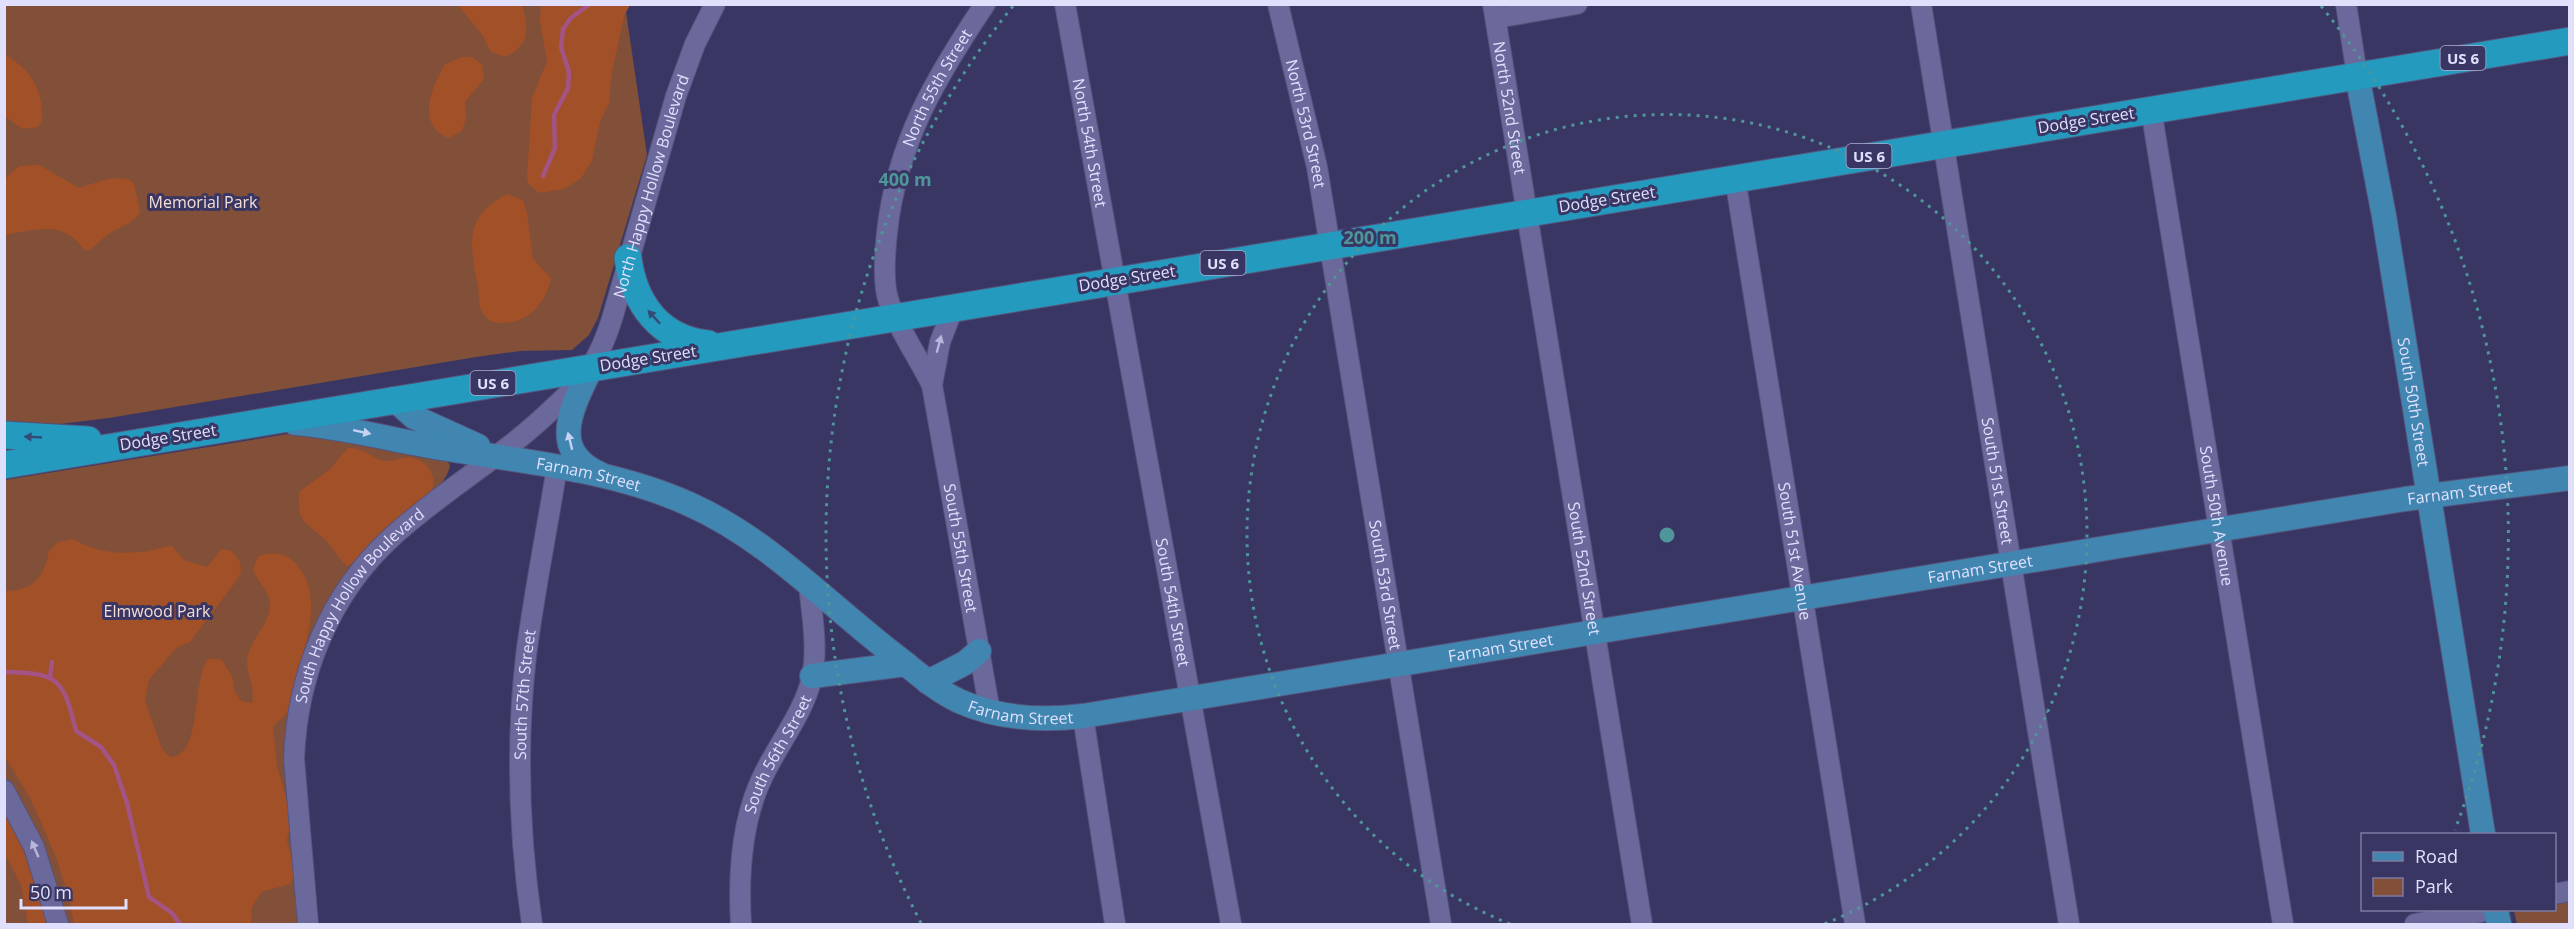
<svg xmlns="http://www.w3.org/2000/svg" width="2574" height="929" font-family="'Open Sans',sans-serif">
<rect width="100%" height="100%" fill="#393664"/>
<path fill="#824f38" d="M5,5H625L647,155L598,318L589,335L572,350L520,351L476,357L109,418L60,424L5,421Z
M300,432L447,459L450,466C444,496 389,522 369,544C313,608 280,693 285,779C288,828 296,876 299,924H5V480Z
M2569,902V924H2517L2514,911L2554,910L2555,904Z"/>
<path fill="#a25028" d="M458,5H522C529,29 530,46 505,57L490,51L483,36Z
M541,5H630L624,16L611,77L609,103L600,122L592,161L581,178L564,189L539,193L528,183L527,177L532,98L547,61L540,21Z
M5,55C31,69 44,91 42,121L38,127L23,129L5,117Z
M462,57H472L482,64L484,79L465,102L466,118L462,131L448,138C415,124 432,86 445,64Z
M39,165L79,188C96,183 118,172 134,183L140,212C131,227 117,226 105,237C97,243 95,248 85,251C63,219 38,230 5,235V179L19,166Z
M507,194L523,200L527,213L533,259L551,278C546,303 529,323 502,323C496,323 490,322 486,317C477,308 480,299 478,287C470,245 463,217 507,194Z
M348,448C365,447 373,460 386,461C395,461 405,456 413,458C432,463 440,482 427,497C418,508 401,515 390,525C374,539 365,556 347,566C340,559 335,552 329,544C311,523 294,526 300,491L329,470Z
M73,539C97,552 113,554 140,552C151,552 161,546 172,546L184,560L207,567L222,549L232,551L240,562L241,573L234,584L190,642L176,648L149,680L145,701L162,749L170,757C203,756 191,682 208,659H221L232,676L234,690L241,701L252,703C256,689 247,677 247,662C247,638 280,619 267,593C263,584 257,581 253,569L258,556C274,552 284,552 296,564C322,592 308,632 301,665C299,677 298,690 294,701C290,712 281,719 273,726L277,766L288,804L290,826L287,840L295,874L290,884L261,892L252,907L251,924H74L69,898L56,857L31,800L5,756L4,591C33,591 44,578 49,551L58,542Z
M4,788L65,924H28L21,885L5,854Z"/>
<g fill="none" stroke-linecap="round" stroke-linejoin="round">
<path stroke="#a45484" stroke-width="4.5" d="M543,176L555,148L554,115L568,88L569,72L561,47L563,29L571,18L590,4
M4,672C60,673 63,679 76,731L101,747L114,765L127,803L149,897L172,913L180,924
M50,677L52,662"/>
<g stroke="#56537b" stroke-width="22">
<g id="minor">
<path id="s1" d="M1065,4L1231,924"/>
<path id="s2" d="M1278,4L1317,167L1441,924"/>
<path id="s3" d="M1493,4L1642,924"/>
<path id="s4" d="M1921,4L2069,924"/>
<path d="M2346,4L2357,75"/>
<path d="M1496,18L1577,4"/>
<path id="s5" d="M2151,109L2283,924"/>
<path id="s6" d="M1735,178L1855,924"/>
<path id="s7" d="M954,306L940,342L932,385L990,712"/>
<path id="s8" d="M932,385C920,360 893,321 887,295C883,276 885,251 887,232C897,142 936,77 985,4"/>
<path d="M1083,716L1115,924"/>
<path d="M4,790L34,847L58,924"/>
<path d="M2554,894L2570,891"/>
<path id="s9" d="M308,924L294,759C297,674 330,593 393,536C442,491 501,458 549,412C564,398 582,382 592,365C601,350 607,335 612,319L676,96L695,44L715,4"/>
<path id="s10" d="M532,924C519,836 516,745 526,656C534,593 547,530 557,467"/>
<path id="s11" d="M741,924C738,873 741,818 765,772C780,742 805,710 812,677C818,648 812,615 809,585"/>
<path d="M2415,924L2491,910"/>
</g>
</g>
<g stroke="#56537b" stroke-width="26">
<g id="major">
<path id="s12" d="M2357,75L2384,216L2483,834"/>
<path d="M591,368C573,406 547,450 600,474"/>
<path d="M394,399L414,417L478,446"/>
<path id="s13" d="M295,423C347,427 395,441 447,449C527,462 614,470 689,504C766,538 827,603 893,654C914,670 934,689 959,701C999,719 1041,721 1083,716L2405,499L2570,478"/>
<path d="M812,676L906,664"/>
<path d="M928,682L965,663L979,651"/>
<path d="M2496,910L2499,924"/>
</g>
</g>
<g stroke="#56537b" stroke-width="29">
<path id="highway" d="M628,258C634,304 660,339 708,344
M4,435L88,440
M4,465L2570,41"/>
</g>
<use href="#minor" stroke="#6b699c" stroke-width="20"/>
<use href="#major" stroke="#4086b1" stroke-width="24"/>
<use href="#highway" stroke="#249abf" stroke-width="27"/>
</g>
<defs><path id="oneway-solid" d="M-6-.8H1V-3.2L6.5 0L1 3.2V.8H-6Z" transform="scale(1.5)"/></defs>
<g fill="#354a76">
<use href="#oneway-solid" transform="translate(654 317) rotate(-132)"/>
<use href="#oneway-solid" transform="translate(33 437) rotate(-177)"/>
</g>
<g fill="#b7b6db">
<use href="#oneway-solid" transform="translate(939 344) rotate(-75)"/>
<use href="#oneway-solid" transform="translate(35 849) rotate(-113)"/>
</g>
<g fill="#c8d2f2">
<use href="#oneway-solid" transform="translate(362 432) rotate(12)"/>
<use href="#oneway-solid" transform="translate(570 441) rotate(-104)"/>
</g>
<g fill="none" stroke="#4e9699" stroke-width="3" stroke-dasharray="3 6">
<path d="M1510 924A420 420 0 1 1 1824 924"/>
<path d="M921 923A841 841 0 0 1 1013 6M2321 6A841 841 0 0 1 2455 830"/>
</g>
<g text-anchor="middle" dominant-baseline="central" stroke-width="6" stroke-linejoin="round" paint-order="stroke">
<g fill="#393664" stroke="#aeadcf" stroke-width="1.5">
<rect x="2440.5" y="46" width="45" height="24" rx="4.5"/>
<rect x="1846.5" y="144" width="45" height="24" rx="4.5"/>
<rect x="1200.5" y="251" width="45" height="24" rx="4.5"/>
<rect x="470.5" y="371" width="45" height="24" rx="4.5"/>
</g>
<g font-size="15" font-weight="bold" fill="#e0e0fd">
<text x="2463" y="58">US 6</text>
<text x="1869" y="156">US 6</text>
<text x="1223" y="263">US 6</text>
<text x="493" y="383">US 6</text>
</g>
<g font-size="16" fill="#e0e0fd" stroke="#393664">
<text stroke="none"><textPath href="#s8" startOffset="318">North 55th Street</textPath></text>
<text stroke="none"><textPath href="#s3" startOffset="105">North 52nd Street</textPath></text>
<text transform="translate(2086 120) rotate(-9)">Dodge Street</text>
<text stroke="none"><textPath href="#s2" startOffset="123">North 53rd Street</textPath></text>
<text stroke="none"><textPath href="#s1" startOffset="141">North 54th Street</textPath></text>
<text stroke="none"><textPath href="#s9" startOffset="868">North Happy Hollow Boulevard</textPath></text>
<text transform="translate(1607 199) rotate(-9)">Dodge Street</text>
<text transform="translate(1127 278) rotate(-9)">Dodge Street</text>
<text transform="translate(648 358) rotate(-9)">Dodge Street</text>
<text stroke="none"><textPath href="#s12" startOffset="332">South 50th Street</textPath></text>
<text transform="translate(168 437) rotate(-9)">Dodge Street</text>
<text stroke="none"><textPath href="#s13" startOffset="298">Farnam Street</textPath></text>
<text stroke="none"><textPath href="#s4" startOffset="483">South 51st Street</textPath></text>
<text stroke="none"><textPath href="#s13" startOffset="2260">Farnam Street</textPath></text>
<text stroke="none"><textPath href="#s5" startOffset="412">South 50th Avenue</textPath></text>
<text stroke="none"><textPath href="#s7" startOffset="248">South 55th Street</textPath></text>
<text stroke="none"><textPath href="#s6" startOffset="378">South 51st Avenue</textPath></text>
<text stroke="none"><textPath href="#s3" startOffset="572">South 52nd Street</textPath></text>
<text stroke="none"><textPath href="#s13" startOffset="1774">Farnam Street</textPath></text>
<text stroke="none"><textPath href="#s2" startOffset="591">South 53rd Street</textPath></text>
<text stroke="none"><textPath href="#s1" startOffset="608">South 54th Street</textPath></text>
<text stroke="none"><textPath href="#s9" startOffset="338">South Happy Hollow Boulevard</textPath></text>
<text stroke="none"><textPath href="#s13" startOffset="1288">Farnam Street</textPath></text>
<text stroke="none"><textPath href="#s10" startOffset="230">South 57th Street</textPath></text>
<text stroke="none"><textPath href="#s13" startOffset="802">Farnam Street</textPath></text>
<text stroke="none"><textPath href="#s11" startOffset="177">South 56th Street</textPath></text>
</g>
<g font-size="16" fill="#f6ded4" stroke="#393664">
<text x="203" y="202">Memorial Park</text>
<text x="157" y="611">Elmwood Park</text>
</g>
</g>
<circle cx="1667" cy="535" r="9" fill="#4e9699" stroke="#393664" stroke-width="3"/>
<g font-size="18" text-anchor="middle" font-weight="bold" fill="#4e9699" stroke="#393664" stroke-width="6" stroke-linejoin="round" paint-order="stroke">
<text x="905" y="186">400 m</text>
<text x="1370" y="244">200 m</text>
</g>
<rect width="2574" height="929" fill="none" stroke="#e0e0fd" stroke-width="12"/>
<rect x="2361" y="833" width="195" height="78" fill="#393664" stroke="#7c7aa1" stroke-width="1.5"/>
<rect x="2373" y="852" width="30" height="9" fill="#4086b1" stroke="#7c7aa1" stroke-width="1.5"/>
<text x="2415" y="863" font-size="18" fill="#e0e0fd">Road</text>
<rect x="2373" y="878" width="30" height="18" fill="#824f38" stroke="#7c7aa1" stroke-width="1.5"/>
<text x="2415" y="893" font-size="18" fill="#e0e0fd">Park</text>
<path d="M21 899v9h105v-9" fill="none" stroke="#e0e0fd" stroke-width="3"/>
<text x="30" y="899" font-size="18" fill="#e0e0fd" stroke="#393664" stroke-width="4.5" paint-order="stroke">50 m</text>
</svg>
